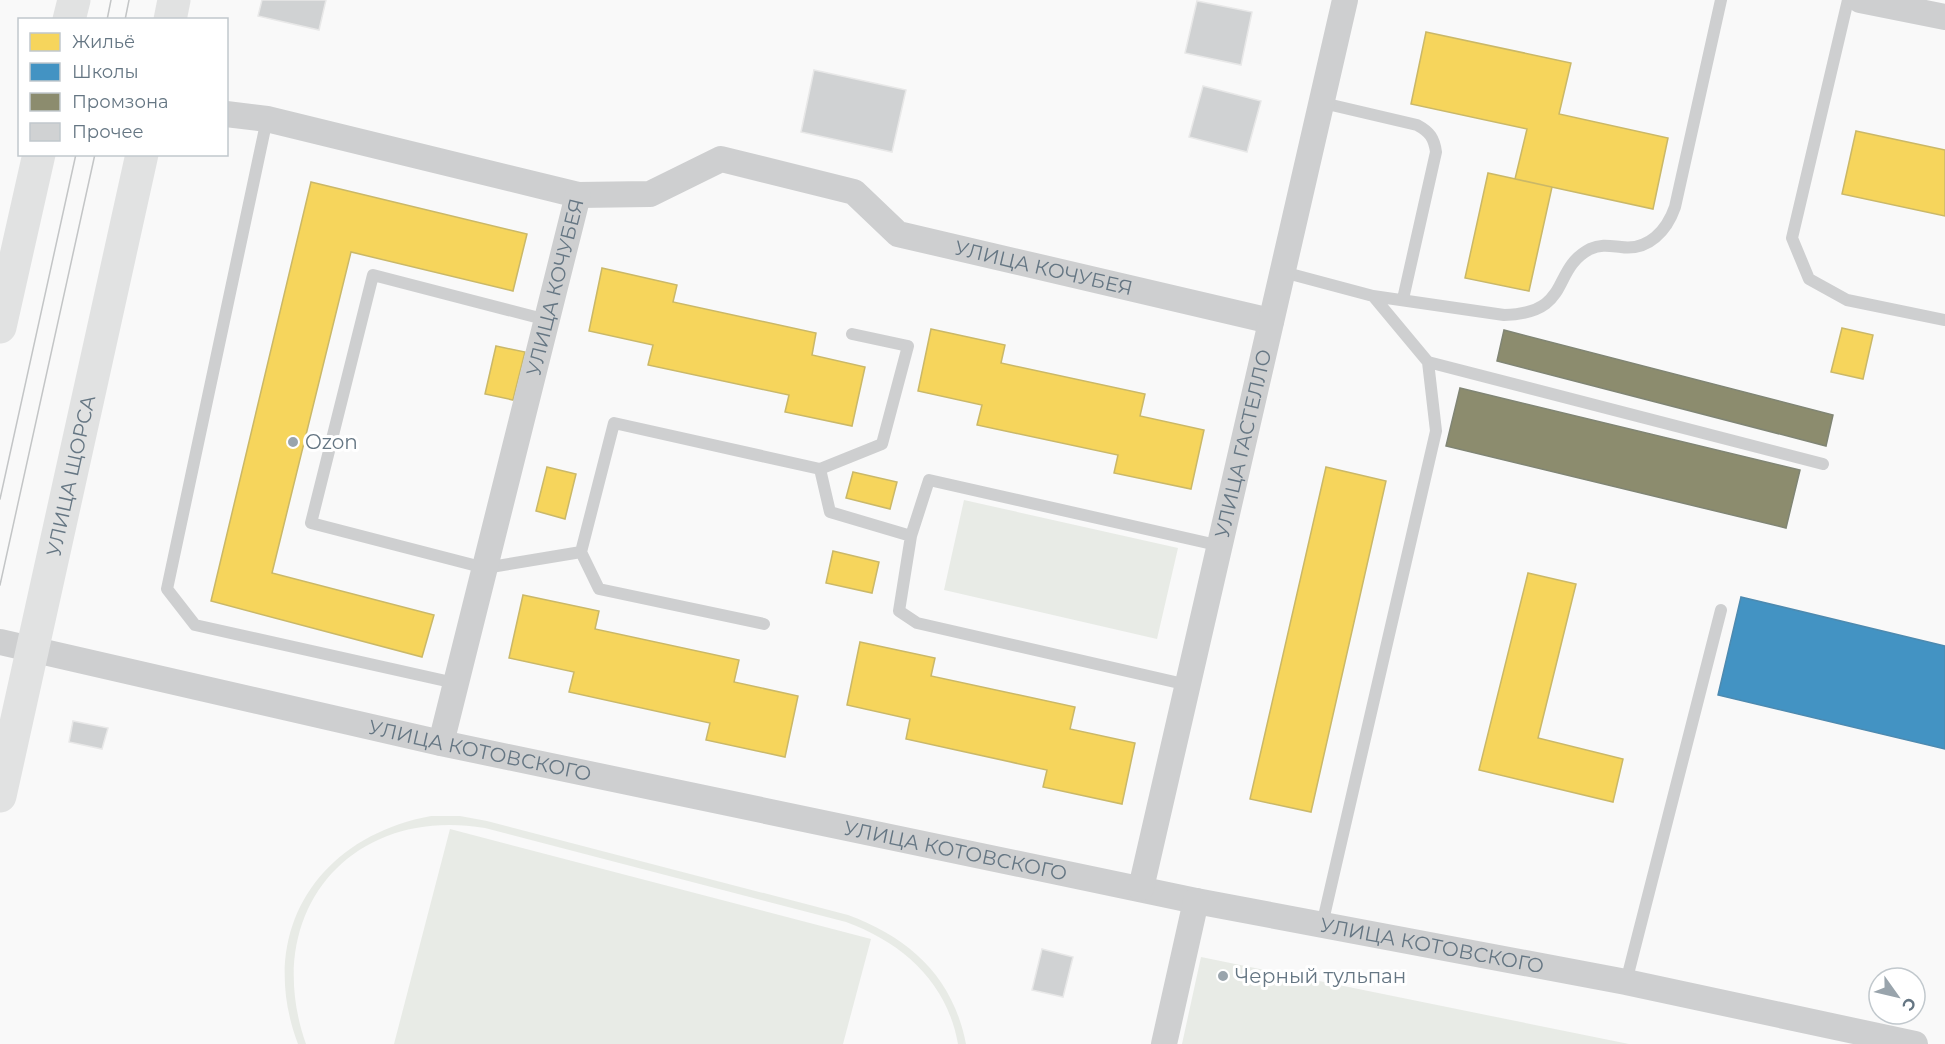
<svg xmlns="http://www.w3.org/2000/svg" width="1945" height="1044" font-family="Montserrat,sans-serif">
<rect width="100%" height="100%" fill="#f9f9f9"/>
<path fill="#e8ebe6" d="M964,500L1178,548L1157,639L944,590Z
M431,816H460L487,821L848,915C910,938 953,977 966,1044H958C947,982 903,943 846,922L485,828C349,805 260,914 306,1044H298C256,933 317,837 431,816Z
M450,829L871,939L843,1044H394Z
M1201,957L1629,1044H1182Z"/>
<path fill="#f6d55c" stroke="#cab868" stroke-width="1.5" d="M1426,32L1571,63L1559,114L1668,138L1653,209L1515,179L1527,129L1411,104Z
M1856,131L1945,150V216L1842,194Z
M1488,173L1552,187L1529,291L1465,278Z
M311,182L527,234L513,291L351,252L272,573L434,615L422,657L211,601Z
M602,268L677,285L673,302L816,333L812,355L865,367L852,426L785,412L789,395L648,365L653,345L589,331Z
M1842,328L1873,335L1863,379L1831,372Z
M931,329L1005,345L1001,363L1145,394L1140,416L1204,430L1191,489L1114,473L1118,455L977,425L982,405L918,391Z
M496,346L525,352L513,400L485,394Z
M547,467L576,474L565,519L536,511Z
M1326,467L1386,481L1311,812L1250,799Z
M853,472L897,482L890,509L846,498Z
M833,551L879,562L872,593L826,583Z
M1528,573L1576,584L1538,738L1623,759L1613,802L1479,770Z
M523,595L599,611L595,629L739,660L734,682L798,696L785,757L706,740L710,723L569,692L574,672L509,658Z
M860,642L935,658L931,676L1075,707L1070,729L1135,743L1122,804L1043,787L1047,770L906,739L910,719L847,705Z"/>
<path fill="#4393c3" stroke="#4d8ab0" stroke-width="1.5" d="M1741,597L1945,646V749L1718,695Z"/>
<path fill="#8c8c6e" stroke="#808574" stroke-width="1.5" d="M1504,330L1833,415L1826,446L1497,361Z
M1460,388L1800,470L1786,528L1446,446Z"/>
<path fill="#d0d2d3" stroke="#e8e8e8" stroke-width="1.5" d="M262,0H326L319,30L258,16Z
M1197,1L1252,12L1241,65L1185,53Z
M814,70L906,90L892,152L801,132Z
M1203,86L1261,101L1247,152L1189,137Z
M73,721L108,728L102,749L69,742Z
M1042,949L1073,957L1063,997L1032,990Z"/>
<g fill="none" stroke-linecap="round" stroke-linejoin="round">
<path stroke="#cecfd0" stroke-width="12" d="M1848,0L1792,238L1809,279L1847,300L1945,320
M1323,103L1417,125C1430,132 1434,138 1436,152L1403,299
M267,119L167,589L195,625L455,683
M1283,272L1373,296L1428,362L1436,431L1322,925
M1373,296L1504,315C1573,313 1550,270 1590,249C1601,244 1610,246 1621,247C1649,251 1667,230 1675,207L1721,0
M547,320L373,275L311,523L485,568L581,552L614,423L820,469L830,512L911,536
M1428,362L1823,464
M820,469L882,444L908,346L852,334
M581,552L599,589L764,624
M1188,685L917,623L899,611L911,536L929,480L1221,546
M1626,982L1721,610"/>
<g stroke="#cecfd0" stroke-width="26">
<path d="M1860,0L1945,17"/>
<path id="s1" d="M226,114L267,119L578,195L650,194L721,159L854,192L898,234L1271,321"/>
<path id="s2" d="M0,642L441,743L1196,901L1626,982L1915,1044"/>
<path id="s3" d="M441,743L578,195"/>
<path id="s4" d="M1141,888L1345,0"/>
<path d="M1164,1044L1196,901"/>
</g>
<g stroke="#e1e2e2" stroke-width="33">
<path d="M69,20L74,0"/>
<path d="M170,20L174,0"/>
<path d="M0,327L39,154"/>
<path id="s5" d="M0,796L142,154"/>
</g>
<path stroke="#c3c5c6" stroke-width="1.5" d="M107,20L111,0
M125,20L129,0
M0,499L76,154
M0,585L95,154"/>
</g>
<g fill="#99a4ac" stroke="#fff" stroke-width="2">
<circle cx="293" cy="442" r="6"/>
<circle cx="1223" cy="976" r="6"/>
</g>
<g text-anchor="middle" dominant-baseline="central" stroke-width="6" stroke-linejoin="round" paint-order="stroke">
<g font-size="20" fill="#657683" stroke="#fff">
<text stroke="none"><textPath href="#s1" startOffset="860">УЛИЦА КОЧУБЕЯ</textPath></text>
<text stroke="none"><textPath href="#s3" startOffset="470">УЛИЦА КОЧУБЕЯ</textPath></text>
<text stroke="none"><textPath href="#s4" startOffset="456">УЛИЦА ГАСТЕЛЛО</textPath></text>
<text stroke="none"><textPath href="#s5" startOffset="328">УЛИЦА ЩОРСА</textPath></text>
<text stroke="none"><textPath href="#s2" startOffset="492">УЛИЦА КОТОВСКОГО</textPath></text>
<text stroke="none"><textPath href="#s2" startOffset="978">УЛИЦА КОТОВСКОГО</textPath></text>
<text stroke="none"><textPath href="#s2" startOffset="1464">УЛИЦА КОТОВСКОГО</textPath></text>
</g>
<g font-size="20" fill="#657683" stroke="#fff" text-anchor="start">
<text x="305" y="442">Ozon</text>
<text x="1235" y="976">Черный тульпан</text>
</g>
</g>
<rect x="18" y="18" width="210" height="138" fill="#ffffff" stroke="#c1c8cd" stroke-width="1.5"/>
<rect x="30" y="33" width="30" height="18" fill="#f6d55c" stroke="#c1c8cd" stroke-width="1.5"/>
<text x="72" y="48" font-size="18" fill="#657683">Жильё</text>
<rect x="30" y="63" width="30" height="18" fill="#4393c3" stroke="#c1c8cd" stroke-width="1.5"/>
<text x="72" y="78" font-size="18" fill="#657683">Школы</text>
<rect x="30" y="93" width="30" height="18" fill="#8c8c6e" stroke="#c1c8cd" stroke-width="1.5"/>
<text x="72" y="108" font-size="18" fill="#657683">Промзона</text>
<rect x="30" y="123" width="30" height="18" fill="#d0d2d3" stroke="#c1c8cd" stroke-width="1.5"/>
<text x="72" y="138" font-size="18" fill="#657683">Прочее</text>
<g transform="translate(1897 996) rotate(124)"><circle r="28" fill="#ffffff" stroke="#c1c8cd" stroke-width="1.5"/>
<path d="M0-4.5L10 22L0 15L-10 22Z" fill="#99a4ac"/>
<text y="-9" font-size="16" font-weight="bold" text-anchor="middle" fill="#657683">С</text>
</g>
</svg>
